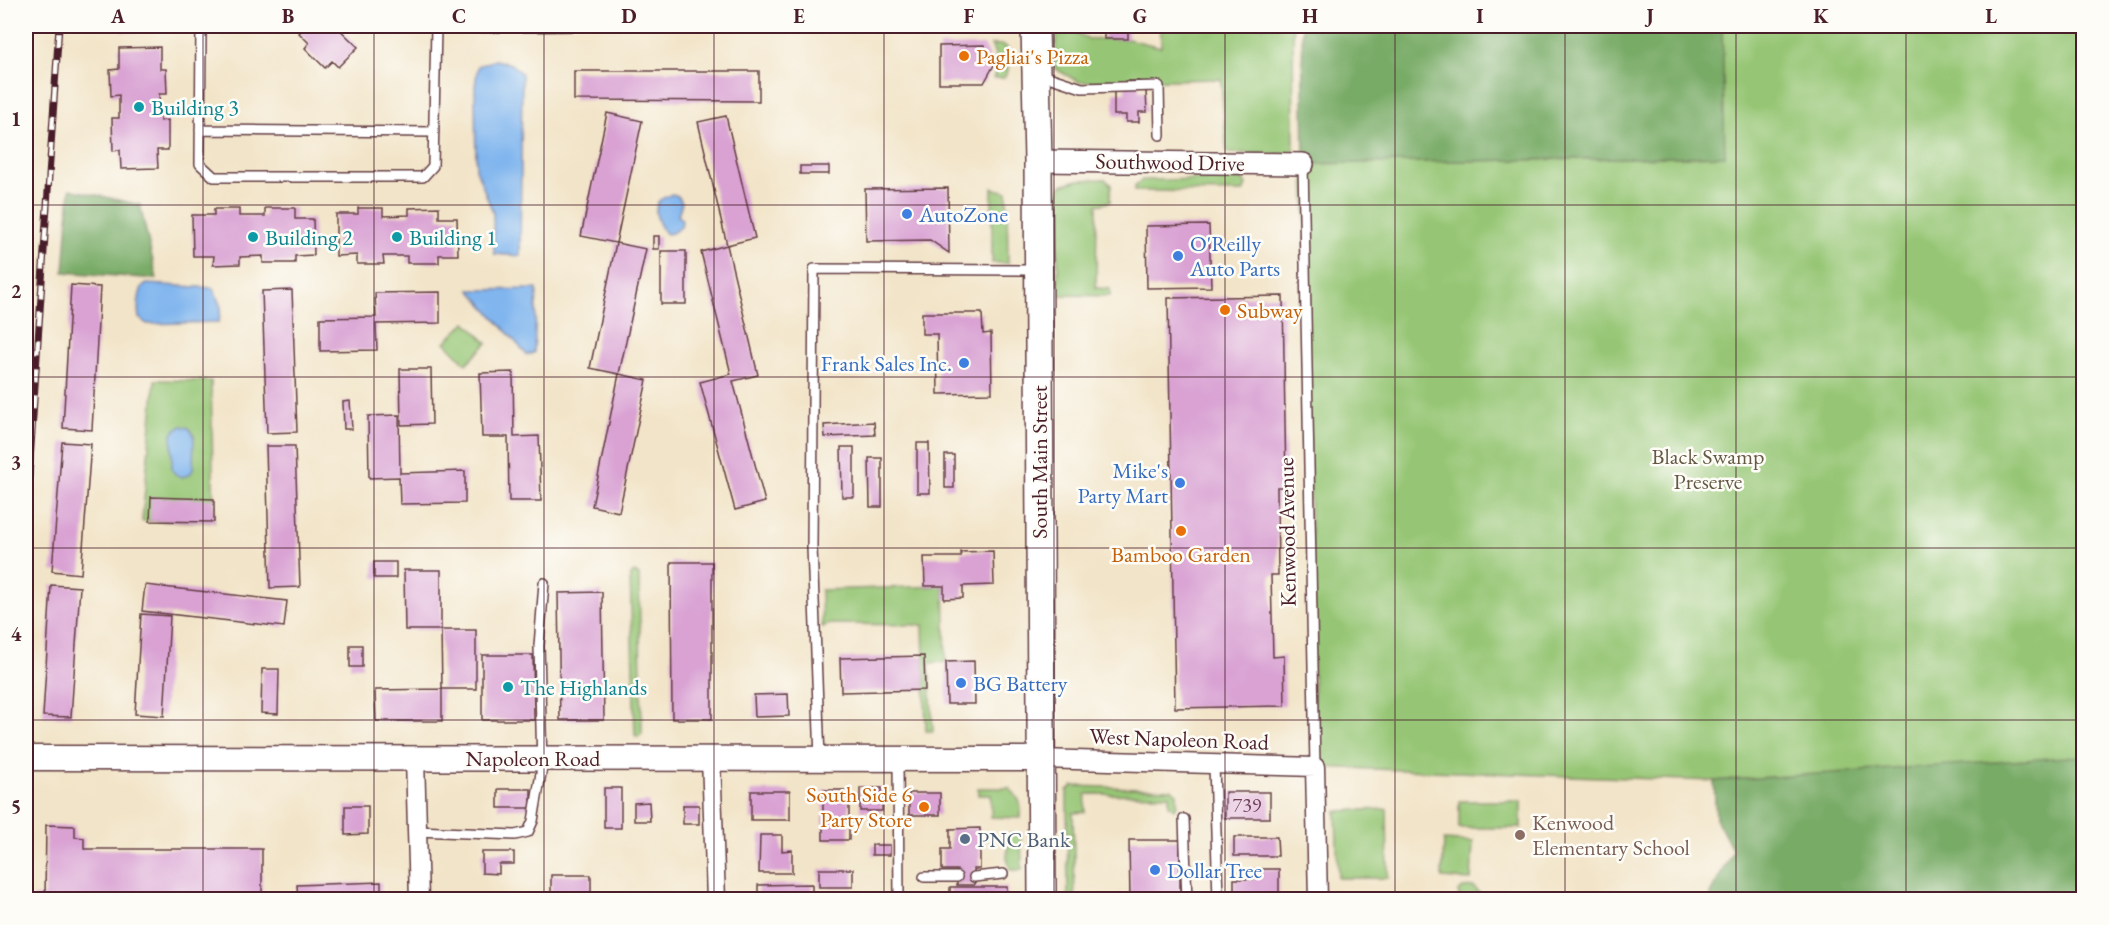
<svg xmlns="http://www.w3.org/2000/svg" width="2109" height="925" font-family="'EB Garamond',serif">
<rect width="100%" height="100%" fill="#fdfcf7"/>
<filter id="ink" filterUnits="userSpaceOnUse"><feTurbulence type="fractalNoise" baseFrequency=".0167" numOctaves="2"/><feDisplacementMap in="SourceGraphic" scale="12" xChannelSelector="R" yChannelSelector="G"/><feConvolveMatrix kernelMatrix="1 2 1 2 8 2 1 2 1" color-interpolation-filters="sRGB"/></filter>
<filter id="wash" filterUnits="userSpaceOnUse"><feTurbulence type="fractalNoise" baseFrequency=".008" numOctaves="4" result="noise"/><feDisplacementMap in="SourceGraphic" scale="24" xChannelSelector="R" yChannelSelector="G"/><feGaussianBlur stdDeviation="1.35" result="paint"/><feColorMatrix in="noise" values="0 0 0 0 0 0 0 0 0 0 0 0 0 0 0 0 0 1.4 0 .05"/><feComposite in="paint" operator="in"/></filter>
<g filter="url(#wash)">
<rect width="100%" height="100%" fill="#f2e4c8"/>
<path fill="#96c675" stroke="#707250" stroke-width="1.5" d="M1057,26H1062L1089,39H1128L1161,47V26H1293L1294,154L1227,153L1221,79L1079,82L1054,68Z
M1722,26H2083V899L1775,777L1714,781L1315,767L1304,164L1724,156Z
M991,45H1004L1008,49V71L1004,78H993C999,65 997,58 991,45Z
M1105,179L1111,185L1110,202L1097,205L1096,288L1110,289V296L1058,295L1057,193L1062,185L1078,180Z
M1242,179L1246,185L1243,192L1135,191V186L1142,180Z
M992,188L1007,192L1008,263H992Z
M466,322L487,343L466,364L445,342Z
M155,380L211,381L214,522L142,521Z
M634,572L639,575L642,734L638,737L635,735L630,576Z
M944,586L946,662L929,663L933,731H926L923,625L831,624L822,627L821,590Z
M1073,786L1172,789L1177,793V805L1174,809L1169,805V795L1086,794L1085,812L1073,813L1075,899L1068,900L1067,791Z
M978,788H1009C1019,797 1022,804 1021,818L991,817V795H978Z
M1459,801H1521V828H1459Z
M1387,809L1388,878H1338L1336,811Z
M1009,834H1021L1022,870H1010L1007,858Z
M1444,840L1473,842L1471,880L1442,878Z
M1474,887L1484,899H1460L1458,892L1463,888Z"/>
<path fill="#78ab66" stroke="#616548" stroke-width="1.5" d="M1302,26H1722L1725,156L1304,164Z
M70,189L140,205L157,279L64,272Z
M2083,756V899H1712L1710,894L1733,851L1716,819L1714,781Z"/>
<path fill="#80b5ee" stroke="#656a8c" stroke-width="1.5" d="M495,60L511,64L522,74L520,256L494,254L493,213L476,169L475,86L478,66Z
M672,194L678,196L682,202L678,215L682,220L681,227L672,233L667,234C659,227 652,211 659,201C662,198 668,196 672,194Z
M147,284L213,288L221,307L219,322L147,324L139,318C137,306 138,298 142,287Z
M537,289L534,353L527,355L470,290Z
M182,426L189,428L194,435L193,470L189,475L182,477L175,474L172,469V434L176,429Z"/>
<g id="blocks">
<path fill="#d9a2d3" d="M121,26H157L158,31L121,32Z
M306,26H336L358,47L338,67L332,61L325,68L305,48L309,43L299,33Z
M1104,26H1128V39H1104Z
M984,45L994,65L984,83H939V46Z
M160,47V69H166L167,94H159L160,121L168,120V150H157L158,168L121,169L120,150L113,151L112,118H119V95L111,96L110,70L119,69V48Z
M574,71H759V101L574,100Z
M1125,81H1139V91H1146L1147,112H1139V122H1126V115H1114V92H1125Z
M607,113L642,121L616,243L646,249L619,374L590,368L616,243L581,236Z
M726,116L755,238L727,245L698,122Z
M800,166H829V174H800Z
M948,188L949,253L930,240L866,241L865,189Z
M439,207V218H457L458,255H439V263H407V256H383L384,264H357V255L336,256V214H358V208H383V216L409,215V208Z
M265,208H295V219H313L314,255L295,256V263H263V256L240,257V264L213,265L214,256H193L192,215H214V209H239V216H265Z
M1209,225L1211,287L1147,288L1146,226Z
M653,236H659V249H653Z
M727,245L758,375L733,381L765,502L735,510L700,382L731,374L701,252Z
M661,251H686V304H661Z
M71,285L100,287L92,430L63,428Z
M292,290L297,432L267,433L262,291Z
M440,292V323L376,324L377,350L320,351V318L376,317L375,293Z
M1283,296L1286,487H1277L1278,575H1271L1273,657L1284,656L1285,706L1175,708L1168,298Z
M922,313H982L983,334L991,333L992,393L938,394L937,334H922Z
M400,369H431L432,424L401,425Z
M513,372L514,437L539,436L541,501H509L508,437H482L480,373Z
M619,374L647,380L619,512L592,506Z
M350,401L352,429H344L343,402Z
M399,415L400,473L465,471V503L400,504L399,477L369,478L368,416Z
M874,422L875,435L825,437L824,425Z
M62,442L91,444L81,574L52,571Z
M917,443H929L930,493H917Z
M266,446H295L300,587L270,588Z
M841,447H854V497H842Z
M945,455H954V488H945Z
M869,458H882V507H870Z
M151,497L214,499V522L150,521Z
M993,551L994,585L963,586V598L944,599V586H925L924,557H961V552Z
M374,562H396V578H374Z
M671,562H712V719H672Z
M404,570H441V630H405Z
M51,585L80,587L71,717L43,716Z
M145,585L287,601L284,627L142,611Z
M602,592L604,720H560L558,593Z
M141,614L170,616L164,716L135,714Z
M441,630H476V689H442Z
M350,645H362V667H350Z
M482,655H533L534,720H482Z
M924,656L925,690L841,692L840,658Z
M974,661L975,704H947L946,662Z
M262,669H279L278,714L261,713Z
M442,689V721H376L375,690Z
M788,694L789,716L755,717L754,695Z
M604,788H621V828H604Z
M860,788H882V811H860Z
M498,789H531V808H498Z
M823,790H849V840H823Z
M751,791H790V820H751Z
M1225,792H1270V818H1225Z
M909,793H940V815H909Z
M649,802L650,821H634V803Z
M683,805H699V824H683Z
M345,806H368V834L345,835Z
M46,825L75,826V837L84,838V849H262V900H34V896H45Z
M980,828V869H974V885H957V870H942V849H950V829Z
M760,835H782V851L792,850V873H759Z
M1234,837H1277L1278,856H1234Z
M1129,840H1180V900H1130Z
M872,845H890V855H872Z
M482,852H514V864H499V874L482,873Z
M819,869H853V887H819Z
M1254,869H1279V897H1234V879H1254Z
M551,875H591V900H551Z
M381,882V900H298L297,885Z
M812,884V900H758V885Z
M950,887H1007V900H950Z"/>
</g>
</g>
<g filter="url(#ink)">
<use href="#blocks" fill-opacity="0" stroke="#633d43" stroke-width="1.5"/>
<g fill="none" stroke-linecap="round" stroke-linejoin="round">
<g stroke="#633d43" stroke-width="12">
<path id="service" d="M201,26L200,164L214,177H423L433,166L436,28
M434,26L436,28L575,26
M1039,74L1082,88L1159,86L1160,135
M200,130L434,132
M1303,164L1315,767
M820,759L812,547L814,269L1036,270
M898,761L899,900
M1214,764L1218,900
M1184,819L1187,900
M417,831L515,835L528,832L533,821L542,767L539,646L544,583
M924,877H957
M974,877L1003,874"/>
</g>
<g stroke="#633d43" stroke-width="21">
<path id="minor" d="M415,758L419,900
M711,758L716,900
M1041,759L1315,767L1318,900"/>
</g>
<g stroke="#633d43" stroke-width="24">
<path id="tertiary" d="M1038,161L1303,164"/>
</g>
<g stroke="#633d43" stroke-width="27">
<path id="secondary" d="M26,758L1041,759"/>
</g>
<g stroke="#633d43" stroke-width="30">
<path id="primary" d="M1035,26L1038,161L1042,900"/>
</g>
<use href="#service" stroke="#fff" stroke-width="9"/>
<use href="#minor" stroke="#fff" stroke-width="18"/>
<use href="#tertiary" stroke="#fff" stroke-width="21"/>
<use href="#secondary" stroke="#fff" stroke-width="24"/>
<use href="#primary" stroke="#fff" stroke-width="27"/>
<g stroke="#4a1f2b" stroke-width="7">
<path id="rail" d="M26,521L59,26"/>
</g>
<use href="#rail" stroke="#fdfcf7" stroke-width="4.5" stroke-dasharray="14" stroke-linecap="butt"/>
</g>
</g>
<path fill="none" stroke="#4a1f2b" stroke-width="1.5" stroke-opacity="0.55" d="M203,26V900M374,26V900M544,26V900M714,26V900M884,26V900M1054,26V900M1225,26V900M1395,26V900M1565,26V900M1736,26V900M1906,26V900M26,205H2084M26,377H2084M26,548H2084M26,720H2084"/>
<g fill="#e8710a" stroke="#fdfcf7" stroke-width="2">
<circle cx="964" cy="56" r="6"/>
<circle cx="1225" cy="310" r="6"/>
<circle cx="1181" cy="531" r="6"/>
<circle cx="924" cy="807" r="6"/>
</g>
<g fill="#0f9aa8" stroke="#fdfcf7" stroke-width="2">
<circle cx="139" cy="107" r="6"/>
<circle cx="253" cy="237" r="6"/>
<circle cx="397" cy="237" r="6"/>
<circle cx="508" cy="687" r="6"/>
</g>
<g fill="#3f7fe0" stroke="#fdfcf7" stroke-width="2">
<circle cx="907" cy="214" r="6"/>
<circle cx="1178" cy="256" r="6"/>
<circle cx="964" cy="363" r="6"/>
<circle cx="1180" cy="483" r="6"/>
<circle cx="961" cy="683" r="6"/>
<circle cx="1155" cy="870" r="6"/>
</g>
<circle fill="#8d6e63" stroke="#fdfcf7" stroke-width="2" cx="1520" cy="835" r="6"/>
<circle fill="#5c6f8a" stroke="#fdfcf7" stroke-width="2" cx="965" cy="839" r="6"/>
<g text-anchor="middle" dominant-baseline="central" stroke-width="5" stroke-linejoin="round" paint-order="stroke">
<g font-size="20" fill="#6e4055">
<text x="1247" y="805">739</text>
</g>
<g font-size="22" fill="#c56008" stroke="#fdfcf7" text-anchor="start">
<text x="976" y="56">Pagliai's Pizza</text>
<text x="1237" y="310">Subway</text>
<text x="1181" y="554" text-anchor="middle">Bamboo Garden</text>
<text x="912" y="794" text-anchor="end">South Side 6<tspan x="912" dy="25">Party Store</tspan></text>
</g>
<g font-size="22" fill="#0d838f" stroke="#fdfcf7" text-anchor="start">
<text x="151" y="107">Building 3</text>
<text x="265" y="237">Building 2</text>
<text x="409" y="237">Building 1</text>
<text x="520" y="687">The Highlands</text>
</g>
<g font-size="22" fill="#4a1f2b" stroke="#fdfcf7">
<text transform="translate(1170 162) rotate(1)">Southwood Drive</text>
<text transform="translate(1039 462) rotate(-90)">South Main Street</text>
<text transform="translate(1287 532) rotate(-91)">Kenwood Avenue</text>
<text transform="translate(1179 739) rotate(2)">West Napoleon Road</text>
<text x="533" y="758">Napoleon Road</text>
</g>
<g font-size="22" fill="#366cbe" stroke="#fdfcf7" text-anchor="start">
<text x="919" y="214">AutoZone</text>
<text x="1190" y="243">O'Reilly<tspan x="1190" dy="25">Auto Parts</tspan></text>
<text x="952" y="363" text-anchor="end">Frank Sales Inc.</text>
<text x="1168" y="470" text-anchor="end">Mike's<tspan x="1168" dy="25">Party Mart</tspan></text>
<text x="973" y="683">BG Battery</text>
<text x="1167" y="870">Dollar Tree</text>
</g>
<g font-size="22" fill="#655945" stroke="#fdfcf7">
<text x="1708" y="456">Black Swamp<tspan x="1708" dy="25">Preserve</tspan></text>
</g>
<g font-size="22" fill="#785e54" stroke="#fdfcf7" text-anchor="start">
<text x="1532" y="822">Kenwood<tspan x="1532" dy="25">Elementary School</tspan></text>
</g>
<g font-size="22" fill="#4e5e75" stroke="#fdfcf7" text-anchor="start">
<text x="977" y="839">PNC Bank</text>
</g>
</g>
<rect width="2109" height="925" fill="none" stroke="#fdfcf7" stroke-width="66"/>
<rect x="33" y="33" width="2043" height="859" fill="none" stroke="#4a1f2b" stroke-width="2"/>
<g font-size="20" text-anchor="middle" font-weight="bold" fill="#4a1f2b">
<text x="118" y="23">A</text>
<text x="288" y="23">B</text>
<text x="459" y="23">C</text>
<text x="629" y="23">D</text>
<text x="799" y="23">E</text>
<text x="969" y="23">F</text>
<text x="1140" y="23">G</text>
<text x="1310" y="23">H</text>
<text x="1480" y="23">I</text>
<text x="1650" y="23">J</text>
<text x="1821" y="23">K</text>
<text x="1991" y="23">L</text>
<text x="16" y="126">1</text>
<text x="16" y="298">2</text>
<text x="16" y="469">3</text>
<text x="16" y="641">4</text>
<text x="16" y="813">5</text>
</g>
</svg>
